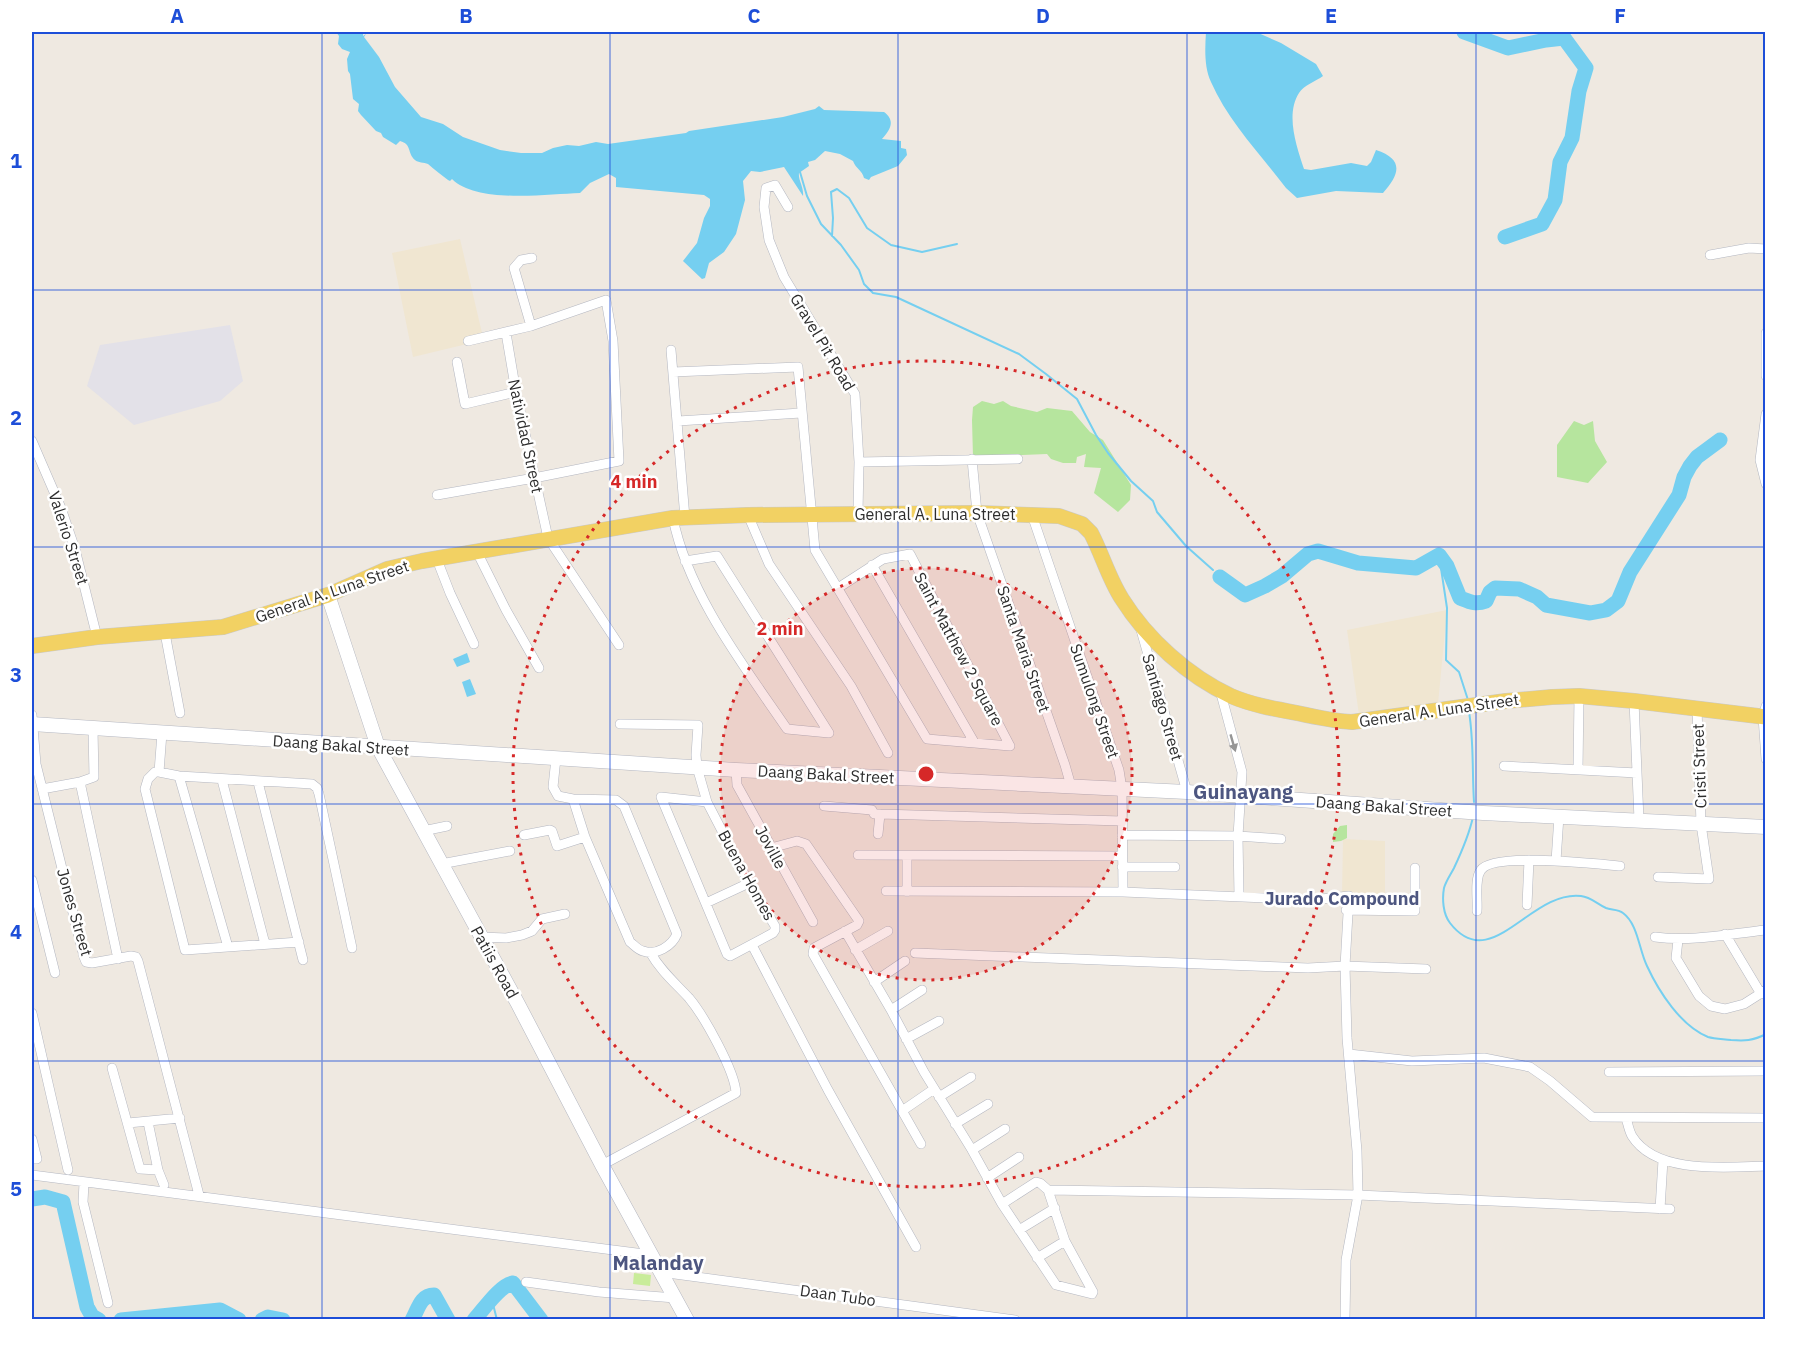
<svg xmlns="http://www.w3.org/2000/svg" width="1797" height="1351" font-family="'IBM Plex Sans',sans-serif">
<rect width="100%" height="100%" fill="#efe9e1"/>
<path fill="#e3e1e8" d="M230,325L243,381L220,401L134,425L87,386L100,345Z"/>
<path fill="#f0e6d1" d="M460,239L482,333L465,337L467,344L413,357L392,253Z
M1447,610L1438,704L1359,715L1347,630Z
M1343,839L1385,841V896L1342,895Z"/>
<path fill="#b6e59e" d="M982,401L994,404L1003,401L1011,406L1037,412L1047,408L1072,411L1090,432L1103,440L1131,485L1130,500L1118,512L1094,493L1101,468L1084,467L1086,454L1077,457L1076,463H1063L1051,459L1047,454L973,457L972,420L973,407Z
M1574,421L1584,425L1593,421L1595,441L1607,462L1588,483L1557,477V445Z
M1347,825V838L1341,841L1333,842V834L1340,826Z"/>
<path fill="#c9ec9a" d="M634,1273L651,1275L650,1286L633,1284Z"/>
<path fill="#75cff0" d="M336,32H363V36L366,34L364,37L379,57L395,87L421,117L443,124L463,137L500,150L521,153H542L553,148L567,145L579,146L596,142L608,144L686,133L689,131L783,117L815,109L819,106L824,110L884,112C896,121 890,130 882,139L901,141V148L906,149L907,155L898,166L871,177L869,180L864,178C862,170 856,169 853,161L840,154L825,151L815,160L808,162L809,166L799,173C798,180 804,187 803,196L784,167L760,172L751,171L743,181L745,200L736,234L724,252L709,263L705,278L702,279L683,261L697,243L704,218L710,206V199L704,195L616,187V178L609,174L590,183L580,193C547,194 477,204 452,179L450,181L448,180C441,175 434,169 428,164C424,162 418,163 415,160C407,153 412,144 400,141L396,145L383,137L381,133L376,131L361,115L358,111L359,104L353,99L350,74L348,71L347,59L350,52L342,49L338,44L339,36Z
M1206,32H1256L1281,43L1316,64L1323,76C1316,81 1303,86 1299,93C1285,115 1297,147 1304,169L1311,170L1351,163L1367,166L1371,162L1376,150C1404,159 1400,174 1383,193L1336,191L1297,198L1286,188C1261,155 1228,121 1211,82C1204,67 1205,48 1206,32Z
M467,653L470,662L457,667L453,659Z
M470,679L476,694L467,697L462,682Z"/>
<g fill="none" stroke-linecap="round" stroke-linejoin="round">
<path stroke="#75cff0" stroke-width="2" d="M800,172L807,196L821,224L841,245L859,270L864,284L873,293L896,297L1019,354L1046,374L1077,399L1096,435L1108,453L1131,481L1153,501L1157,512L1186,546L1213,570
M832,236L833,218L831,192L837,189L849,198L867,228L891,245L922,252L957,244
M1439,555L1447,608L1446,660L1459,672L1468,700
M1469,712C1474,741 1472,772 1474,802
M1473,817C1469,835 1462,851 1454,868C1451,874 1446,881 1444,888C1442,899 1443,914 1450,923C1491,976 1530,890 1581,896C1591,897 1597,904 1606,908C1611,910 1618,909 1623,913C1638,924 1639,950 1647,966C1659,992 1681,1026 1708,1037C1715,1039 1724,1039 1731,1040C1744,1041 1753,1041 1766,1034
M492,1300L497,1320"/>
<path stroke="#75cff0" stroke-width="15" d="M1464,32L1508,48L1546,40L1564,38L1586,68L1579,91L1572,138L1560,162L1555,200L1542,224L1505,237
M1220,577L1245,595L1265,586L1282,576L1308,554L1318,551L1358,563L1416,568L1439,555L1447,566L1460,598C1470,602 1476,605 1486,601L1490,592L1495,588L1519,589L1537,597L1546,605L1590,613L1606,610L1618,601L1630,572L1679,495L1684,477L1690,466L1697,457L1720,440
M32,1199L45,1197L63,1202L87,1307L92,1316L99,1320
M121,1320L220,1310L239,1320
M262,1320L268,1317L283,1320
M412,1320C418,1310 420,1295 434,1295L448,1320
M474,1320C484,1309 500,1285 513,1283L541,1320"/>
<g stroke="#b4b7c1" stroke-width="10">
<path id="street" d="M788,207L775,185L766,188L764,207L769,240L784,277L855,394L859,462L858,513
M1710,255L1749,248L1766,249
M531,326L514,268L521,260L532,258
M506,333L516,392L548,538L619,645
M1766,333V376
M671,350L685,518
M457,362L465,404L516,392
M673,372L798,367L815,550L927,739L1010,746
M1766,414L1760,460L1766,484
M678,421L801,413
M32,441L61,508L75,549L97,637
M972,459L977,513L1065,765L1071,786
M859,462L1018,459
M437,495L534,478L619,461L613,341L606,300L531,326L468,341
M748,515L769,564L851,686L888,753
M1032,515L1119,770L1122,789L1123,892
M673,518C688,594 744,666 787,729L829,733
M477,552L506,610L539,668
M436,557L450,593L474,644
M685,561L717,556L829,733
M872,565L974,742
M838,588L883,559L910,554L1010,746
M1141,630L1187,792
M165,633L180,713
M1220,690L1242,772L1238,836L1239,897
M1634,701L1639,820
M1766,706L1763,717L1766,759
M32,715L36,764L84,957L86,962L92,963L131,956L136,957L138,961L199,1195
M620,724L698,725L696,755L697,767L707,802L749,883L775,926V930L773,933L730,956L727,954L661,797L707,802
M162,733L159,772H155L148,779L145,789L185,950L299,942
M556,758L553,787L558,796L573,799L616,800L624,806L677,934C672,946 656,956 643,951C638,950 634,945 630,942L585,837L573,799
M1504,766L1637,773
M736,770L737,785L813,922
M1578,770L1579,696
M159,772L179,776L312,784L317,788L319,794L352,948
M179,776L228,947
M222,780L265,944
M80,782L118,959
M258,782L303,960
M42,789L80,782L94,777L93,729
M824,806L872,810L874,814H880L1122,821
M423,831L447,826
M878,834L880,814
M524,835L550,830L552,831L557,846L585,837
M1122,835L1238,836L1281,839
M771,848L797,841L806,844L859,921L857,925L814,948L813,954L921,1144
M858,855L1122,856
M1556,861L1559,816
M441,864L510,851
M1122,867H1175
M1658,877L1709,879L1701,824L1697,708
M32,880L55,973
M886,891L1123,892L1312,900L1349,896L1345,966L1347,1038L1357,1151L1358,1195L1346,1260L1345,1320
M907,892V856
M706,903L749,883
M1527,905L1529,860
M1346,910L1415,911V868
M1477,911C1478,900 1474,879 1481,870C1493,852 1597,864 1620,866
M845,931L891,1010L924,1072L972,1150L1002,1204L1056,1285L1092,1294L1093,1292L1065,1241L1048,1190L1040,1183L1036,1182L1002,1204
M1725,934L1761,994
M481,937L506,938L522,935L532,931L542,919L565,914
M1655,937C1693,942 1727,934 1766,930
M1678,940L1676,958L1699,996L1711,1006L1725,1009L1744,1004L1766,990
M752,945L828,1090L916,1247
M855,950L888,931
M915,953L1308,968L1345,966L1426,969
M874,982L905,961
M891,1010L922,990
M32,1013L68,1170
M906,1039L939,1021
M1349,1054L1412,1061L1484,1058L1530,1067L1550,1081L1592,1117L1766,1118
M112,1068L140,1169L158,1170
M1609,1072L1766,1071
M939,1097L971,1077
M902,1111L934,1089
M1626,1118C1628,1124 1629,1131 1632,1136C1656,1175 1727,1167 1766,1166
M148,1122L158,1170L164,1185
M128,1123L180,1118
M955,1124L988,1104
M32,1139L37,1159H32
M972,1150L1005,1129
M602,1165L736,1093C735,1071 704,1016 689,998C675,983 660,970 650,952
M32,1175L652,1255
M987,1178L1019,1157
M84,1183L83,1202L108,1303
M1048,1190L1358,1195L1670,1209
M1660,1209L1663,1160
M1019,1230L1055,1208
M1037,1258L1065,1241
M660,1272L1015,1320
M526,1282L599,1292L675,1298"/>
</g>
<g stroke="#b4b7c1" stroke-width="15">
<path id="secondary" d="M328,595L378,747L518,1004L602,1165L687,1320
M32,724L736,770L1187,792L1483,813L1766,827"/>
</g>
<g stroke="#c9c9c9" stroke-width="16">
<path id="primary" d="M32,646L97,637L223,627L328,595L387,569L422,561L673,518L748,515L977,513L1059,516L1082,524L1091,533C1102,554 1109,579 1122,599C1147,639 1188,676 1231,696C1252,705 1275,709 1297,713C1315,717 1333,721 1352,722L1506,701L1552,697L1579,696L1634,701L1766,717"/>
</g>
<use href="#street" stroke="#fff" stroke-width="9"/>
<use href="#secondary" stroke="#fff" stroke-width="14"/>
<use href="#primary" stroke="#f2d163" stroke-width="15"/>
</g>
<defs><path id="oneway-solid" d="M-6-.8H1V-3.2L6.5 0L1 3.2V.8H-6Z" transform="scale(1.5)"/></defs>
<use fill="#969696" href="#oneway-solid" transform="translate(1233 743) rotate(74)"/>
<path fill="none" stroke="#1d4ed8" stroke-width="1.5" stroke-opacity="0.55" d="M322,32V1320M610,32V1320M898,32V1320M1187,32V1320M1476,32V1320M32,290H1766M32,547H1766M32,804H1766M32,1061H1766"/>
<circle cx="926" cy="774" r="206" fill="#d62828" fill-opacity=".12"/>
<g fill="none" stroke="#d62828" stroke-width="3" stroke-dasharray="3 6">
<circle cx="926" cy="774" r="206"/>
<circle cx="926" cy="774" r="413"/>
</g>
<g text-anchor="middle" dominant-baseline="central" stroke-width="5" stroke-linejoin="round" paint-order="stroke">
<g font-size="16" fill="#2e2e2e" stroke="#fff">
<text transform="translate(823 342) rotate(59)">Gravel Pit Road</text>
<text transform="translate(526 436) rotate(78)">Natividad Street</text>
<text x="935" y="514">General A. Luna Street</text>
<text transform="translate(69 538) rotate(72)">Valerio Street</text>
<text transform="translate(332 591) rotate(-19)">General A. Luna Street</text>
<text transform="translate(959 649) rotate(62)">Saint Matthew 2 Square</text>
<text transform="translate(1024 649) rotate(71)">Santa Maria Street</text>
<text transform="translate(1095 701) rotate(71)">Sumulong Street</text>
<text transform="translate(1163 707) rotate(74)">Santiago Street</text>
<text transform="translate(1439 710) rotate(-8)">General A. Luna Street</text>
<text transform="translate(341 745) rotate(4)">Daang Bakal Street</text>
<text transform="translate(1699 766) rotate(-92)">Cristi Street</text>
<text transform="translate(826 774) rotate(3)">Daang Bakal Street</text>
<text transform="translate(1384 806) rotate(4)">Daang Bakal Street</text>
<text transform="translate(771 847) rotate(61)">Joville</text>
<text transform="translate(747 875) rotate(61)">Buena Homes</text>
<text transform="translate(75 912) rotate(74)">Jones Street</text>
<text transform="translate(495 962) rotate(61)">Patiis Road</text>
<text transform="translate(838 1295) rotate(8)">Daan Tubo</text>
</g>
<g font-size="18" font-weight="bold" fill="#4d5680" stroke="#fff">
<text x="1342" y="898">Jurado Compound</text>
</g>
<g font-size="20" font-weight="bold" fill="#4d5680" stroke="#fff">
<text x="1243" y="791">Guinayang</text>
<text x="658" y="1262">Malanday</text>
</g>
</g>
<circle cx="926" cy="774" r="9" fill="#d62828" stroke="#fff" stroke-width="3"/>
<g font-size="18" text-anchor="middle" font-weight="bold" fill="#d62828" stroke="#fff" stroke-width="5" stroke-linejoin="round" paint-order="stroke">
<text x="634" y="488">4 min</text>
<text x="780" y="635">2 min</text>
</g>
<rect width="1797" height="1351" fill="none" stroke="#ffffff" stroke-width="66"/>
<rect x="33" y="33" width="1731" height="1285" fill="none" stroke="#1d4ed8" stroke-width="2"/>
<g font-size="20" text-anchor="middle" font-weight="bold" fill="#1d4ed8">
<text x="177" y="23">A</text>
<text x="466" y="23">B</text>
<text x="754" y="23">C</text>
<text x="1043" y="23">D</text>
<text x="1331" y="23">E</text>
<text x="1620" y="23">F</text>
<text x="16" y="168">1</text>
<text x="16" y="425">2</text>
<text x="16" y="682">3</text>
<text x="16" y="939">4</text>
<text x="16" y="1196">5</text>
</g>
</svg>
